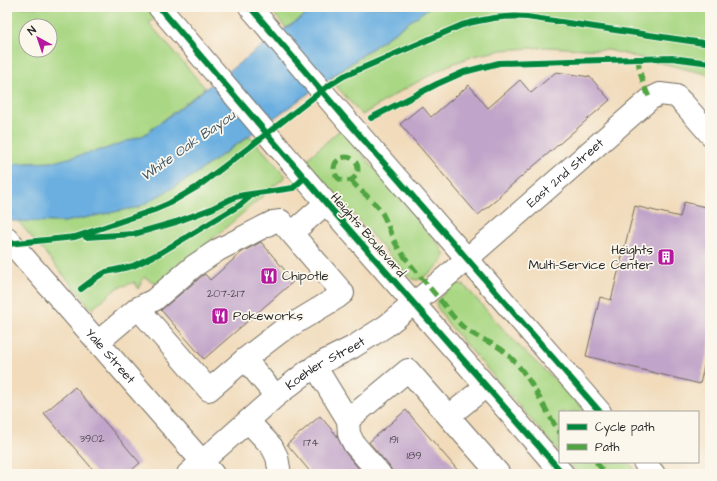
<svg xmlns="http://www.w3.org/2000/svg" width="717" height="481" font-family="'Architects Daughter',sans-serif">
<rect width="100%" height="100%" fill="#fbf7ec"/>
<filter id="ink" filterUnits="userSpaceOnUse"><feTurbulence type="fractalNoise" baseFrequency=".025" numOctaves="2"/><feDisplacementMap in="SourceGraphic" scale="8" xChannelSelector="R" yChannelSelector="G"/><feConvolveMatrix kernelMatrix="1 2 1 2 8 2 1 2 1" color-interpolation-filters="sRGB"/></filter>
<filter id="wash" filterUnits="userSpaceOnUse"><feTurbulence type="fractalNoise" baseFrequency=".012" numOctaves="4" result="noise"/><feDisplacementMap in="SourceGraphic" scale="16" xChannelSelector="R" yChannelSelector="G"/><feGaussianBlur stdDeviation="0.9" result="paint"/><feColorMatrix in="noise" values="0 0 0 0 0 0 0 0 0 0 0 0 0 0 0 0 0 1.4 0 .05"/><feComposite in="paint" operator="in"/></filter>
<g filter="url(#wash)">
<rect width="100%" height="100%" fill="#f1dbbb"/>
<path fill="#a9d783" stroke="#6a8157" fill-rule="evenodd" d="M7,7H146L155,18L149,23L205,88L144,135L105,149L53,162L7,164ZM26,26H50V50H26Z
M268,7H318L286,28Z
M430,7H710V75L608,50L546,47L502,50L474,56L449,65L399,92L362,115L330,79Z
M341,129L440,246C442,250 445,253 444,258C442,264 424,279 417,280C413,280 409,277 406,274L306,160Z
M250,136L286,176L159,285L144,277L138,289L135,282L117,288L92,309L18,221L64,222L139,207L188,179Z
M459,283L465,286C484,307 502,329 523,350C544,370 566,389 586,412H560V453L450,326L437,307L436,302C443,294 449,287 459,283Z
M568,462H628L639,474H578Z"/>
<path fill="#6aafe0" stroke="#4a6d86" d="M318,7H430L188,179L139,207L64,222L7,221V164L53,162L105,149L144,135L286,28Z"/>
<g id="blocks">
<path fill="#c1a4c9" d="M556,72L590,77L610,100L499,196L500,197L478,215L400,124L422,106L431,117L469,85L488,108L520,80L531,93Z
M684,202L710,208V341L700,384L586,356L600,297L611,300L635,206L680,217Z
M261,242L294,281L204,359L161,310L202,276L205,274L210,280L242,252Z
M75,387L140,463L127,474H97L44,413Z
M406,410L461,474H392V471L389,466L369,442Z
M320,416L337,436L345,452L363,474H312L287,444Z"/>
</g>
</g>
<g filter="url(#ink)">
<use href="#blocks" fill-opacity="0" stroke="#70695d" stroke-width="1"/>
<g fill="none" stroke-linecap="round" stroke-linejoin="round">
<g stroke="#70695d" stroke-width="24">
<g id="minor">
<path d="M292,233L326,203"/>
<path d="M98,342L138,308L209,390L245,359L280,332L338,297L343,293L281,221L273,222L218,250L194,266L154,300L138,308"/>
<path d="M245,359L276,396"/>
<path d="M315,366L348,420L408,370L499,474"/>
<path d="M449,416L486,386"/>
<path d="M348,420L349,434L354,444L380,474"/>
<path d="M248,421L272,447L277,457L280,474"/>
<path id="s1" d="M188,474L276,396L308,371L327,360L353,347L386,326L396,318L453,271L650,99L660,94L676,96L684,104L710,134"/>
</g>
</g>
<g stroke="#70695d" stroke-width="24">
<g id="major">
<path d="M159,7L326,203L563,474"/>
<path d="M250,7L350,124L600,412"/>
<path id="s2" d="M7,238L213,474"/>
<path d="M644,462L654,474"/>
</g>
</g>
<use href="#minor" stroke="#fff" stroke-width="22"/>
<use href="#major" stroke="#fff" stroke-width="22"/>
<path stroke="#51a443" stroke-width="5" stroke-dasharray="10 5" stroke-linecap="butt" d="M638,58C639,73 644,86 650,99
M334 169a12 12 0 1 1 24 0a12 12 0 1 1-24 0Z
M351,180C358,190 369,196 377,206C387,217 389,233 397,246C408,263 422,278 435,294C444,304 451,315 460,324C473,338 493,341 506,353C531,375 542,406 560,433
M596,462L606,474"/>
<g stroke="#fbf7ec" stroke-width="8">
<path id="cycleway" d="M159,7L326,203L563,474
M250,7L350,124L600,412
M371,118L437,84L464,72L499,63L672,58L710,63
M86,237L134,234L176,222L211,209L235,197L244,195L293,188L304,178
M7,244L75,237L154,210L168,204L197,187L242,153L328,86L344,76L462,25C484,19 504,15 527,17L710,44
M81,289L97,277L106,272L133,266L160,253L240,205L253,194"/>
</g>
<use href="#cycleway" stroke="#00873e" stroke-width="6"/>
</g>
</g>
<defs>
<g id="building-square" transform="scale(0.9)"><rect x="-9" y="-9" width="18" height="18" rx="4" fill="#b5179e" stroke="#fbf7ec"/><path d="M-4-6H4V6H1V3H-1V6H-4ZM-2.5-4.3h1.7v1.8h-1.7ZM.8-4.3h1.7v1.8H.8ZM-2.5-1h1.7V.8h-1.7ZM.8-1h1.7V.8H.8Z" fill="#fff"/></g>
<g id="restaurant-square" transform="scale(0.9)"><rect x="-9" y="-9" width="18" height="18" rx="4" fill="#b5179e" stroke="#fbf7ec"/><path d="M-5-6h1v4h1v-4h1v4h1v-4h1v5L-1.5 .5V6h-2V.5L-5-1ZM5-6V6H3V1.5H1.5Q1.5-4 5-6Z" fill="#fff"/></g>
</defs>
<g fill-rule="evenodd">
<use href="#building-square" x="666" y="257"/>
<use href="#restaurant-square" x="269" y="276"/>
<use href="#restaurant-square" x="220" y="316"/>
</g>
<g text-anchor="middle" dominant-baseline="central" stroke-width="3.5" stroke-linejoin="round" paint-order="stroke">
<g font-size="11" fill="#504952">
<text x="226" y="293">207-217</text>
<text x="92" y="438">3902</text>
<text x="394" y="439">191</text>
<text x="311" y="442">174</text>
<text x="414" y="455">189</text>
</g>
<g font-size="13" fill="#2b2b2b" stroke="#fbf7ec">
<text stroke="none"><textPath href="#s1" startOffset="484">East 2nd Street</textPath></text>
<text transform="translate(368 235) rotate(49)">Heights Boulevard</text>
<text stroke="none"><textPath href="#s2" startOffset="157">Yale Street</textPath></text>
<text stroke="none"><textPath href="#s1" startOffset="177">Koehler Street</textPath></text>
</g>
<g font-size="13" fill="#2b2b2b" stroke="#fbf7ec" text-anchor="start">
<text x="653" y="250" text-anchor="end">Heights<tspan x="653" dy="15">Multi-Service Center</tspan></text>
<text x="282" y="276">Chipotle</text>
<text x="233" y="316">Pokeworks</text>
</g>
<g font-size="14" font-style="italic" fill="#41596a" stroke="#fbf7ec">
<text transform="translate(188 146) rotate(-35)">White Oak Bayou</text>
</g>
</g>
<rect width="717" height="481" fill="none" stroke="#fbf7ec" stroke-width="24"/>
<rect x="559" y="411" width="140" height="52" fill="#fbf7ec" stroke="#a8a59f"/>
<rect x="567" y="424" width="20" height="6" fill="#00873e" stroke="#a8a59f"/>
<text x="595" y="431" font-size="12" fill="#2b2b2b">Cycle path</text>
<rect x="567" y="444" width="20" height="6" fill="#51a443" stroke="#a8a59f"/>
<text x="595" y="451" font-size="12" fill="#2b2b2b">Path</text>
<g transform="translate(38 38) rotate(320)"><circle r="19" fill="#fbf7ec" stroke="#a8a59f"/>
<path d="M0-3L7 15L0 10L-7 15Z" fill="#b5179e"/>
<text y="-6" font-size="11" font-weight="bold" text-anchor="middle" fill="#2b2b2b">N</text>
</g>
</svg>
